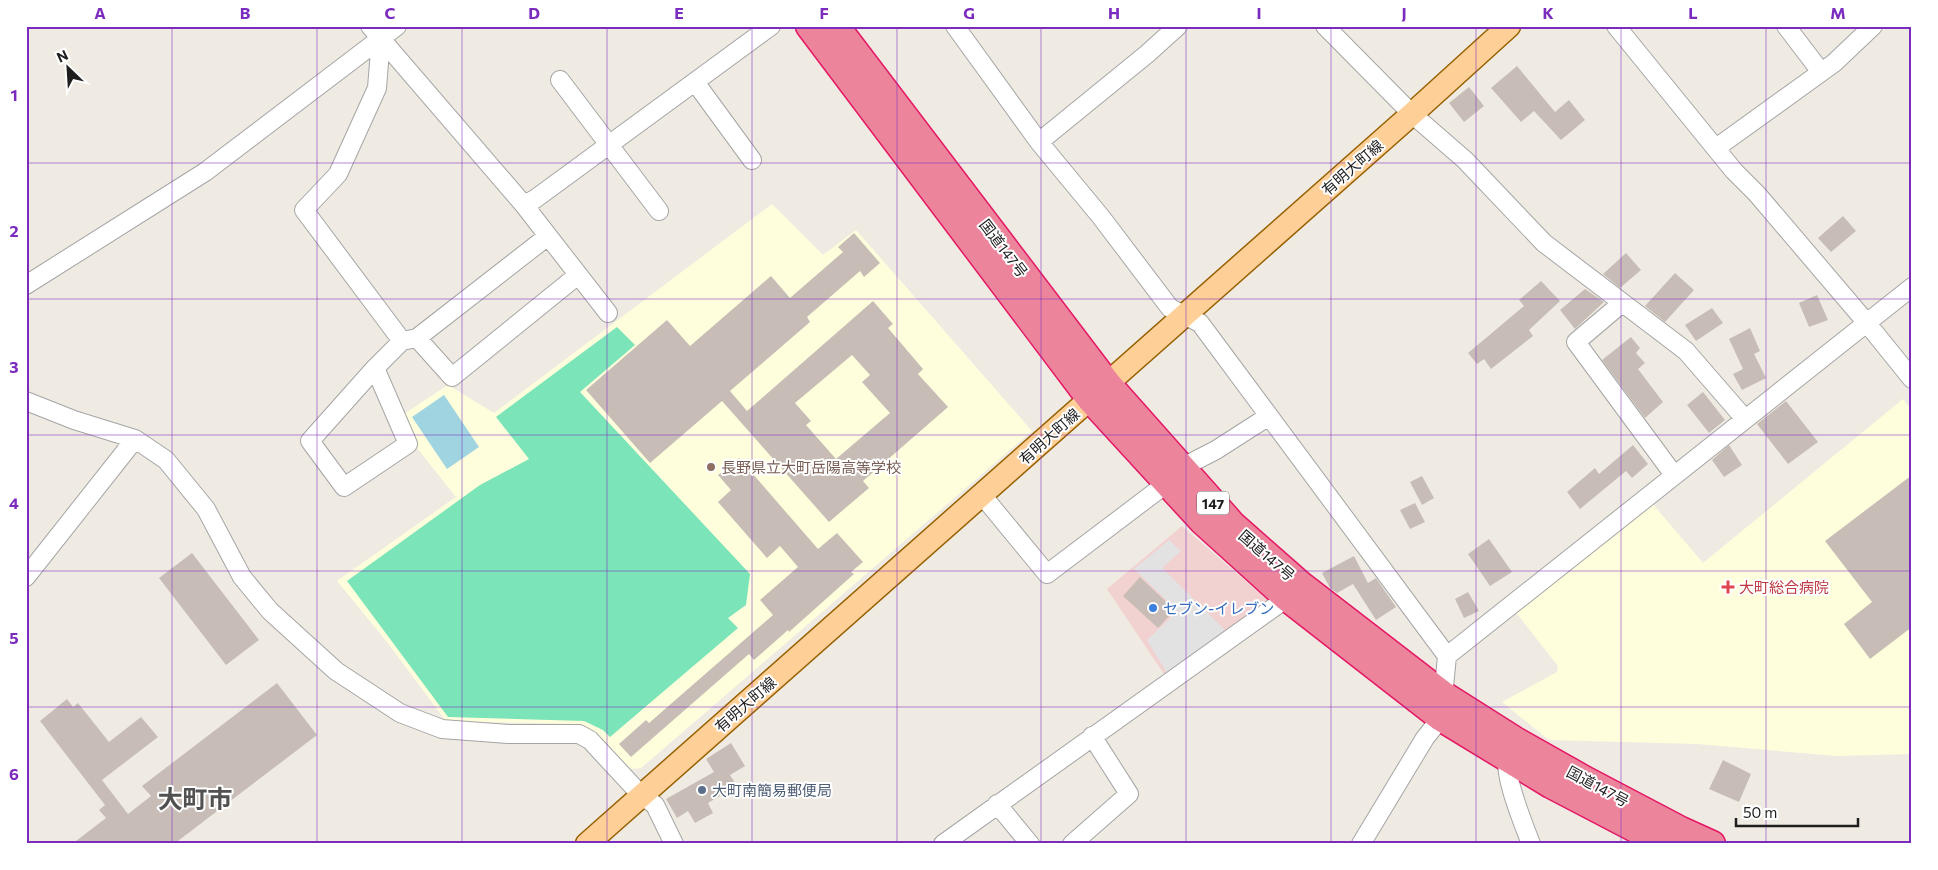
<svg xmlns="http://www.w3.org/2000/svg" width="1938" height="870" font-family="Commissioner,'Noto Sans JP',sans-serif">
<rect width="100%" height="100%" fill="#efebe3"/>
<path fill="#f2d1d1" d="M1182,526L1270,602L1166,677L1107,589Z"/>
<path fill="#fffedc" d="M772,204L823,255L856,230L1032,431L641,768L631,769L596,733L578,724L446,721L387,642L337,581L456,497L409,438L404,414L448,385L494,413Z
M1903,399L1912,410V754L1837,756L1697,744L1549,740L1502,702L1557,672L1558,666L1514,610L1651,502L1703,563Z"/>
<path fill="#7be4b8" d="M617,327L635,345L580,392L750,574L746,605L728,618L738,628L610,737L603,730L584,721L448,717L347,581L480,485L529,459L496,417Z"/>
<path fill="#e2e2e2" d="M1169,540L1181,551L1162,568L1225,630L1167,673L1147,640L1178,611L1134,569Z"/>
<path fill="#a0d4e0" d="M444,395L479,447L447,469L412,417Z"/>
<path fill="#c7bdb6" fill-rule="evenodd" d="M1517,66L1555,112L1569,100L1585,120L1561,140L1534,111L1521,122L1491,88Z
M1469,87L1484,106L1464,122L1449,103Z
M1843,216L1856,231L1831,252L1818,238Z
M854,233L880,263L864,277L860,271L807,317L810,322L730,391L747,411L873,301L893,324L888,328L923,369L918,374L948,407L863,481L869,488L829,522L722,401L650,463L586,390L667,320L690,346L771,276L790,298L843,252L838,247ZM852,355L870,375L862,382L890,413L836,459L806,425L811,421L795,403Z
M1626,253L1641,270L1620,288L1603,274Z
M1675,273L1694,290L1665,322L1645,306Z
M1541,281L1560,301L1529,330L1533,336L1491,369L1484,359L1477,364L1468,353L1524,306L1519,300Z
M1585,289L1604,302L1575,329L1560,310Z
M1817,295L1828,320L1809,327L1799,303Z
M1712,308L1723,323L1696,341L1685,325Z
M1750,328L1760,351L1754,354L1766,378L1742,390L1733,374L1743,369L1729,339Z
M1631,337L1640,348L1636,353L1645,363L1638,369L1663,402L1645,418L1602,360Z
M1703,392L1725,420L1709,433L1687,405Z
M1786,401L1818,442L1788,464L1757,424Z
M1633,445L1648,464L1632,478L1626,471L1580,509L1567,492L1595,468L1599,474Z
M1729,445L1742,465L1724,477L1712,460Z
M739,458L818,549L837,533L863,562L851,572L854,574L789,632L788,630L754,660L749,654L631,757L619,744L646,720L649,723L773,615L760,600L798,567L780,546L767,558L718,502L731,490L718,475Z
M1912,475V627L1870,659L1844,624L1872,602L1825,541Z
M1422,476L1434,498L1422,505L1410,482Z
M1415,503L1425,522L1410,529L1400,510Z
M1489,539L1512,572L1490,586L1468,554Z
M192,553L259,640L226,665L159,578Z
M1354,556L1368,583L1376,578L1396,607L1376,620L1353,584L1337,593L1330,588L1322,573Z
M1140,577L1175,610L1158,628L1123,596Z
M1468,592L1479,611L1464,618L1455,599Z
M277,683L317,735L174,844H72L106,818L99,810L105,805L40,721L67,699L73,707L78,703L109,742L141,717L158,737L102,780L128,814L151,796L142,786Z
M731,743L745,766L730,775L737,786L708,803L713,813L695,823L688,811L677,818L666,799L714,772L706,759Z
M1723,760L1751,774L1739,802L1709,789Z"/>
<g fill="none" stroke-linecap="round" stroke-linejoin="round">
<g stroke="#a5a5a5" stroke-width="20">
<path id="minor" d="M370,26L524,205L608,313
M955,26L1039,142L1101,217L1170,308L1200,323L1447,656L1441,718L1425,738L1361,844
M1325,26L1412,114L1465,160L1544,243L1686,351L1745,419
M1616,26L1734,171L1757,194L1866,322L1912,379
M1786,26L1821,72
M381,38L377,88L338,174L304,210L402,341
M560,80L659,211
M695,82L752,160
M1039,142L1147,54L1178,26
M1716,148L1834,63L1873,26
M524,205L535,199L771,26
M26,285L205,172L397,26
M1622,303L1576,342L1674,475
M417,338L452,377L578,275
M375,368L408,444L344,487L310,441L375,368L402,341L417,338L548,236
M26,401L74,420L135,439L166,460L206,509L242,577L270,611L336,671L400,713L442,729L508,734H579L590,740L641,795L655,805L674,844
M1181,468L1216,450L1269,416
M982,495L1047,574L1166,484
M26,577L135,439
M1447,656L1912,287
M1509,752C1500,769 1524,825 1531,844
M997,804L1030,844
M943,844L1287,598
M1072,844L1129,794L1092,736"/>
</g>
<g stroke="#976000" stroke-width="25">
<path id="major" d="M587,844L1412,114L1509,26"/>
</g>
<g stroke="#e51865" stroke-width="29">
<path id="highway" d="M809,26L1090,399L1202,521L1287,598L1441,718L1551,785L1664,844
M836,26L1108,384L1233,525L1300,584L1444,695L1515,740L1584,779L1681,830L1712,844"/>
</g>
<use href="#minor" stroke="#fff" stroke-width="18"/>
<use href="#major" stroke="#ffcf98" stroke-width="22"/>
<use href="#highway" stroke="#ec859c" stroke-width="26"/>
</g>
<path fill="none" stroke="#7b2cbf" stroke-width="1" stroke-opacity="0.55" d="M172,26V844M317,26V844M462,26V844M607,26V844M752,26V844M897,26V844M1041,26V844M1186,26V844M1331,26V844M1476,26V844M1621,26V844M1766,26V844M26,163H1912M26,299H1912M26,435H1912M26,571H1912M26,707H1912"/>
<circle fill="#8d6e63" stroke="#fff" stroke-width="2" cx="711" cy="467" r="5"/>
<path fill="#e0444e" stroke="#fff" stroke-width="2" d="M1725.5 579.5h5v5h5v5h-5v5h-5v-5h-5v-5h5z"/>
<circle fill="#3f7fe0" stroke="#fff" stroke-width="2" cx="1153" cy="608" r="5"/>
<circle fill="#5c6f8a" stroke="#fff" stroke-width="2" cx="702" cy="790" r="5"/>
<g text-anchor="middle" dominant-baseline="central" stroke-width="4" stroke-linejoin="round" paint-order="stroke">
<rect fill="#fff" stroke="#626262" stroke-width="1" x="1197" y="491.5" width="32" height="23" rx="4"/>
<g font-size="14" font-weight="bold" fill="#1e1e1e">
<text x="1213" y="503">147</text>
</g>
<g font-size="15" fill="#1e1e1e" stroke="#fff">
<text transform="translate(1352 167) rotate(-41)">有明大町線</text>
<text transform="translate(1004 248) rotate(53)">国道147号</text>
<text transform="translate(1049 436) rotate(-42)">有明大町線</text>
<text transform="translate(1267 555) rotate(41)">国道147号</text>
<text transform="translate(745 704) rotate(-41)">有明大町線</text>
<text transform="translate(1598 786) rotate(28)">国道147号</text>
</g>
<g font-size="15" fill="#785e54" stroke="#fff" text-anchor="start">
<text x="721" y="467">長野県立大町岳陽高等学校</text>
</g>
<g font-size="15" fill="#be3a42" stroke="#fff" text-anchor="start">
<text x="1739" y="587">大町総合病院</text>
</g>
<g font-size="15" fill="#366cbe" stroke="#fff" text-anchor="start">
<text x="1163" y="608">セブン-イレブン</text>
</g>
<g font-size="15" fill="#4e5e75" stroke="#fff" text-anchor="start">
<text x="712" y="790">大町南簡易郵便局</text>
</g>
<g font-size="25" font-weight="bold" fill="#515151" stroke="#fff">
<text x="195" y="798">大町市</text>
</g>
</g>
<rect width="1938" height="870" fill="none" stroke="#ffffff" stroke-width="55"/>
<g transform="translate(68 68) rotate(335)" stroke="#ffffff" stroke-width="4" paint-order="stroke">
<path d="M0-4L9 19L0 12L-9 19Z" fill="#1e1e1e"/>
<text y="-8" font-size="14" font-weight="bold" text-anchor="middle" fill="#1e1e1e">N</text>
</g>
<path d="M1736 818v8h122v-8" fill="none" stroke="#1e1e1e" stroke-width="2.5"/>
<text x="1743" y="818" font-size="15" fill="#1e1e1e" stroke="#ffffff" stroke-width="4" paint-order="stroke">50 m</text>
<rect x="28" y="28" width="1882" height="814" fill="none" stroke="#7b2cbf" stroke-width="2"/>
<g font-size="16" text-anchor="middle" font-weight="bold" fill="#7b2cbf">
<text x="100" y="19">A</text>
<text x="245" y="19">B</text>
<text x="390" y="19">C</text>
<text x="534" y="19">D</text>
<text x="679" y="19">E</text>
<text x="824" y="19">F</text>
<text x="969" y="19">G</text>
<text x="1114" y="19">H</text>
<text x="1259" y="19">I</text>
<text x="1404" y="19">J</text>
<text x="1548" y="19">K</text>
<text x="1693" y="19">L</text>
<text x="1838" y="19">M</text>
<text x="14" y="101">1</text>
<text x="14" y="237">2</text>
<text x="14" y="373">3</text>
<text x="14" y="509">4</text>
<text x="14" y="644">5</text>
<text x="14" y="780">6</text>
</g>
</svg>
